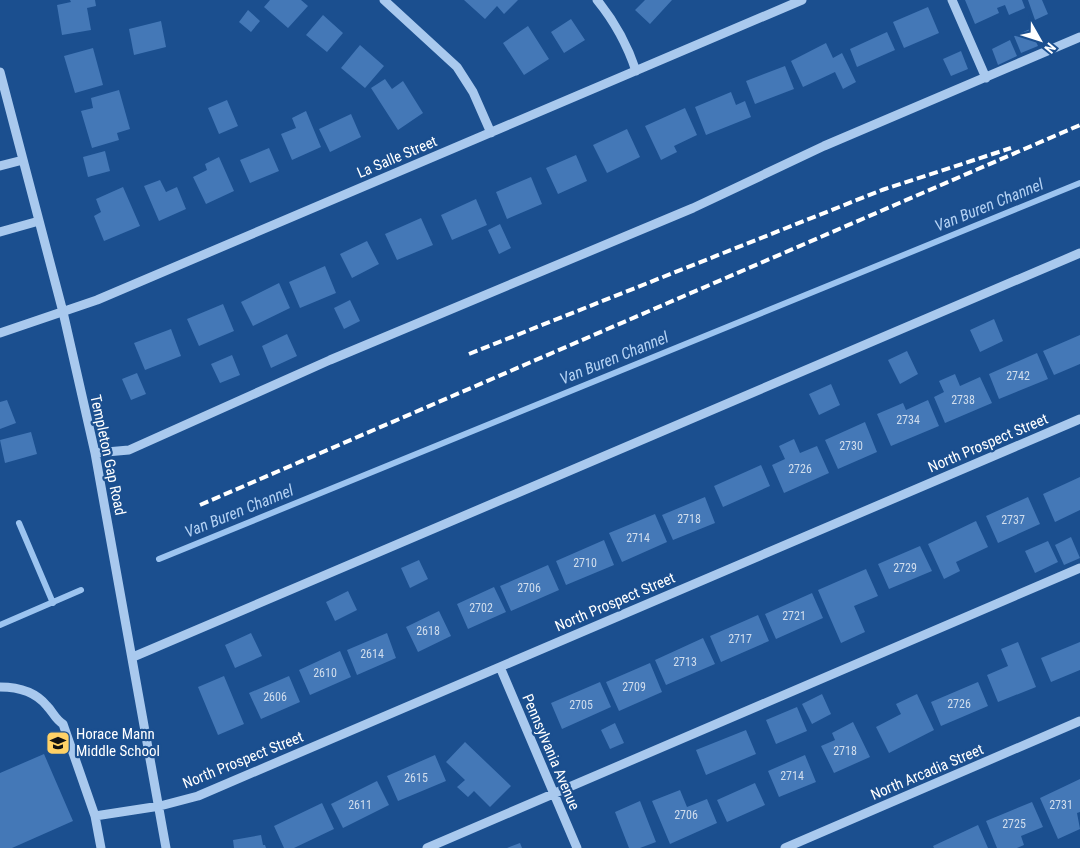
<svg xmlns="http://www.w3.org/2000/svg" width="1080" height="848" font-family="'Roboto Condensed',sans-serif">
<rect width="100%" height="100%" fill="#1b4f8f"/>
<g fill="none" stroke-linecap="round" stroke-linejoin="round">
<path stroke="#9cc4f0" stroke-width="6" d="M19,523L53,603
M159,559L1080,183
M0,625L81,590"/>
</g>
<path fill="#4478b7" d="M70,0H95L96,6L87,8L91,30L62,35L57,5L71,2Z
M270,0H301L308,6L288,28L264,7Z
M464,0H518L504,14L497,6L485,19Z
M645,0H672L650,24L635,10Z
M965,0H1022L1025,8L1009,15L1005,5L997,8L999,13L975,24Z
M1028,0H1042L1048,14L1035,20Z
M928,7L939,33L904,48L893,22Z
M248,10L260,21L251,32L239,22Z
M323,15L343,33L327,52L306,35Z
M571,19L585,40L564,53L551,32Z
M161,21L166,47L134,55L129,29Z
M528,26L549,59L524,75L503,43Z
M1030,29L1038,46L1021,53L1014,36Z
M887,32L895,50L857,67L850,49Z
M1010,40L1017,56L998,65L992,49Z
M826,43L833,58L842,53L856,82L843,89L835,72L803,87L791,61Z
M360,45L384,66L365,88L341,68Z
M93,48L103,85L75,93L64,56Z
M961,51L968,69L951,76L943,59Z
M785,66L794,89L755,104L746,81Z
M385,79L392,89L403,81L423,113L398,130L371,88Z
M119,90L130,129L117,133L119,140L92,148L81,111L93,108L91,98Z
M731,92L736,105L745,101L751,117L706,135L695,107Z
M227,100L238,126L219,134L208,108Z
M685,108L697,135L674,146L677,152L661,160L645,126Z
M306,111L321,147L292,160L281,134L296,128L292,118Z
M351,114L361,137L330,152L319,129Z
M627,129L640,157L607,173L593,145Z
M269,148L279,171L250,183L240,160Z
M105,151L110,171L88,177L83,157Z
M576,155L587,181L558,194L546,168Z
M219,157L234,191L206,204L193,177L207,170L205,164Z
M531,177L542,204L507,219L496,192Z
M160,180L166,192L177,187L186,209L159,221L144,186Z
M123,187L140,226L104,241L94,216L101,212L96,199Z
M476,199L487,225L452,240L441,215Z
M421,218L433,245L397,260L385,234Z
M500,224L511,248L499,254L488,230Z
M367,241L379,264L352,278L340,254Z
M325,266L336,293L300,308L289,282Z
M279,283L290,308L253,326L241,302Z
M350,300L360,321L344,329L334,308Z
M223,304L234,331L199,346L187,319Z
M994,319L1003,341L980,352L970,330Z
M171,329L181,356L145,370L134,343Z
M287,334L297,356L271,368L262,346Z
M1080,335V364L1054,375L1043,351Z
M907,351L918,374L900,384L888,360Z
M1037,353L1048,379L999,399L989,374Z
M232,355L240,375L220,383L211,364Z
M137,373L146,394L131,400L122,379Z
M955,374L960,386L980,377L992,403L945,423L934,397L944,392L939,381Z
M831,384L840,405L819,415L809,394Z
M7,400L16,423L0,429V402Z
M928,400L939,426L891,446L877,414L903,403L906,410Z
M865,422L877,452L838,469L825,440Z
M31,432L37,454L5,463L0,440Z
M794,439L800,453L817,446L829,473L784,493L772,465L785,459L779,446Z
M761,465L770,486L723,507L714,486Z
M1080,477V510L1055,522L1043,494Z
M705,497L715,523L673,540L662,515Z
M1028,497L1040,524L998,543L986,516Z
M655,514L667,542L622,562L609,533Z
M976,521L988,547L956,562L960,571L944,579L928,544Z
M1071,537L1080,558L1064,565L1055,545Z
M604,540L614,565L566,585L556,561Z
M1048,541L1058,562L1035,573L1025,551Z
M920,546L932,571L889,589L878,564Z
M419,560L428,579L410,588L401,568Z
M548,565L559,590L511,611L500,586Z
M866,569L878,596L854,606L865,632L841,643L818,590Z
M494,587L506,612L468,629L457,604Z
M348,591L357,610L335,621L326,602Z
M812,593L823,618L776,639L765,614Z
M439,611L451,636L418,652L406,627Z
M758,615L769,641L721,662L710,636Z
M251,633L262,656L235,668L225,645Z
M387,633L396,658L357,675L347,650Z
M703,638L715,664L666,685L655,660Z
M1018,642L1036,687L998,702L987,675L1008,666L1001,649Z
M1080,642V670L1051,682L1041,658Z
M340,651L351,677L310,695L299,670Z
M650,663L662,692L619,711L606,682Z
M224,676L244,724L218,735L198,687Z
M289,676L300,702L261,719L249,693Z
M600,682L611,707L562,729L551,703Z
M978,682L988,706L941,726L931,702Z
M822,694L831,714L812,724L802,704Z
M917,694L934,730L889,753L876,727L901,714L896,704Z
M797,707L807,731L776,744L766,720Z
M853,722L870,757L834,773L821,746L835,740L832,733Z
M615,723L624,743L610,749L601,730Z
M746,730L756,754L706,775L696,750Z
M465,742L511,786L490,807L474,791L468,797L457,787L465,780L446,762Z
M44,754L73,821L12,848H0V773Z
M435,755L446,781L398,801L387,776Z
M805,755L816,782L779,797L768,771Z
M1080,779V812L1077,813L1080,829L1058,839L1040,798Z
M377,781L389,805L343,828L331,804Z
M755,783L765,805L727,822L717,800Z
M680,790L687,807L707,799L717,823L670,844L652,801Z
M640,801L656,842L640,848H629L615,812Z
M1032,802L1043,827L1021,836L1024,845L1017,848H997L986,821Z
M322,803L334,829L294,848H284L274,826Z
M978,825L988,848H934L933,846Z
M261,835L263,845H265L266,848H234L233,840Z
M520,843L522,848H507Z"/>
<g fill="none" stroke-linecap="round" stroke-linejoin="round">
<path stroke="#a9c9ee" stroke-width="9" d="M384,0L457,67L473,92L491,133
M597,0C615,22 627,44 636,71
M952,0L986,78
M0,72L63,312L95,453L166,848
M0,166L23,160
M0,232L39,221
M0,333L97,300L802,0
M95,453L129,450L330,360L693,208L824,146L1080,37
M133,657L1080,253
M500,667L577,848
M0,687C18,687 35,691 47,706C53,712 55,719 63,724L95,816L101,848
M95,816L160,806L198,796L1080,419
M427,848L1080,568
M785,848L1080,721"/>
<path stroke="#fff" stroke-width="4" stroke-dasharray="9 4" stroke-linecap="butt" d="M469,354L882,190L1011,148
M200,505L1080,125"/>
</g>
<defs>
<g id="school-square" transform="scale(1.25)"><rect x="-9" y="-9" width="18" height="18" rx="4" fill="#ffd166" stroke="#1b4f8f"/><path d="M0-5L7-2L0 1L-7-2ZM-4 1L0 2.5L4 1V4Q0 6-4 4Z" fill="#111"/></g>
</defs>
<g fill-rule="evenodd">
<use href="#school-square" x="58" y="743"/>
</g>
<g text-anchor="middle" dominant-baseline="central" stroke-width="4.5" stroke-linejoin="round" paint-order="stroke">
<g font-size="12" fill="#d0dded">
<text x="1018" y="376">2742</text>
<text x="963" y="400">2738</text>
<text x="908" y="420">2734</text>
<text x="851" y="446">2730</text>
<text x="800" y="469">2726</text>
<text x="689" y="519">2718</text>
<text x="1013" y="520">2737</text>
<text x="638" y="538">2714</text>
<text x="585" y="563">2710</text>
<text x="905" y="568">2729</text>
<text x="529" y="588">2706</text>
<text x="481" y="608">2702</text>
<text x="794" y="616">2721</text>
<text x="428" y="631">2618</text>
<text x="740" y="639">2717</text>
<text x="372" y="654">2614</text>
<text x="685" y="662">2713</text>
<text x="325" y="673">2610</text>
<text x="634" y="687">2709</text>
<text x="275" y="697">2606</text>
<text x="959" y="704">2726</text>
<text x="581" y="705">2705</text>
<text x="845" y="751">2718</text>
<text x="792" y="776">2714</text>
<text x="416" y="778">2615</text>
<text x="360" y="805">2611</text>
<text x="1061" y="805">2731</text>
<text x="686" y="815">2706</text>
<text x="1014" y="824">2725</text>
</g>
<g font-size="15" fill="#fff" stroke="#1b4f8f">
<text transform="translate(397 157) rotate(-23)">La Salle Street</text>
<text transform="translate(988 443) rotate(-23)">North Prospect Street</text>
<text transform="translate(108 455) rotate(78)">Templeton Gap Road</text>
<text transform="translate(615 602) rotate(-23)">North Prospect Street</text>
<text transform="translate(551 752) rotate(67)">Pennsylvania Avenue</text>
<text transform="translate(243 760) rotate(-22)">North Prospect Street</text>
<text transform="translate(927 772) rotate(-23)">North Arcadia Street</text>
</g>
<g font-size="15" fill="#fff" stroke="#1b4f8f" text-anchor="start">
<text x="76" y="734">Horace Mann<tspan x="76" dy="17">Middle School</tspan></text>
</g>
<g font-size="16" font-style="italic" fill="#b5d3f5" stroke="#1b4f8f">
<text transform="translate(989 205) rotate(-22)">Van Buren Channel</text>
<text transform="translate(614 358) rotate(-22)">Van Buren Channel</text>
<text transform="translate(239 511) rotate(-22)">Van Buren Channel</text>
</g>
</g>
<g transform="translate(1040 40) rotate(129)" stroke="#1b4f8f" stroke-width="4" paint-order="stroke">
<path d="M0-4L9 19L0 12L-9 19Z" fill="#ffffff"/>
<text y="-8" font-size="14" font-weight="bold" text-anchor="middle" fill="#ffffff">N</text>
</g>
</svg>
